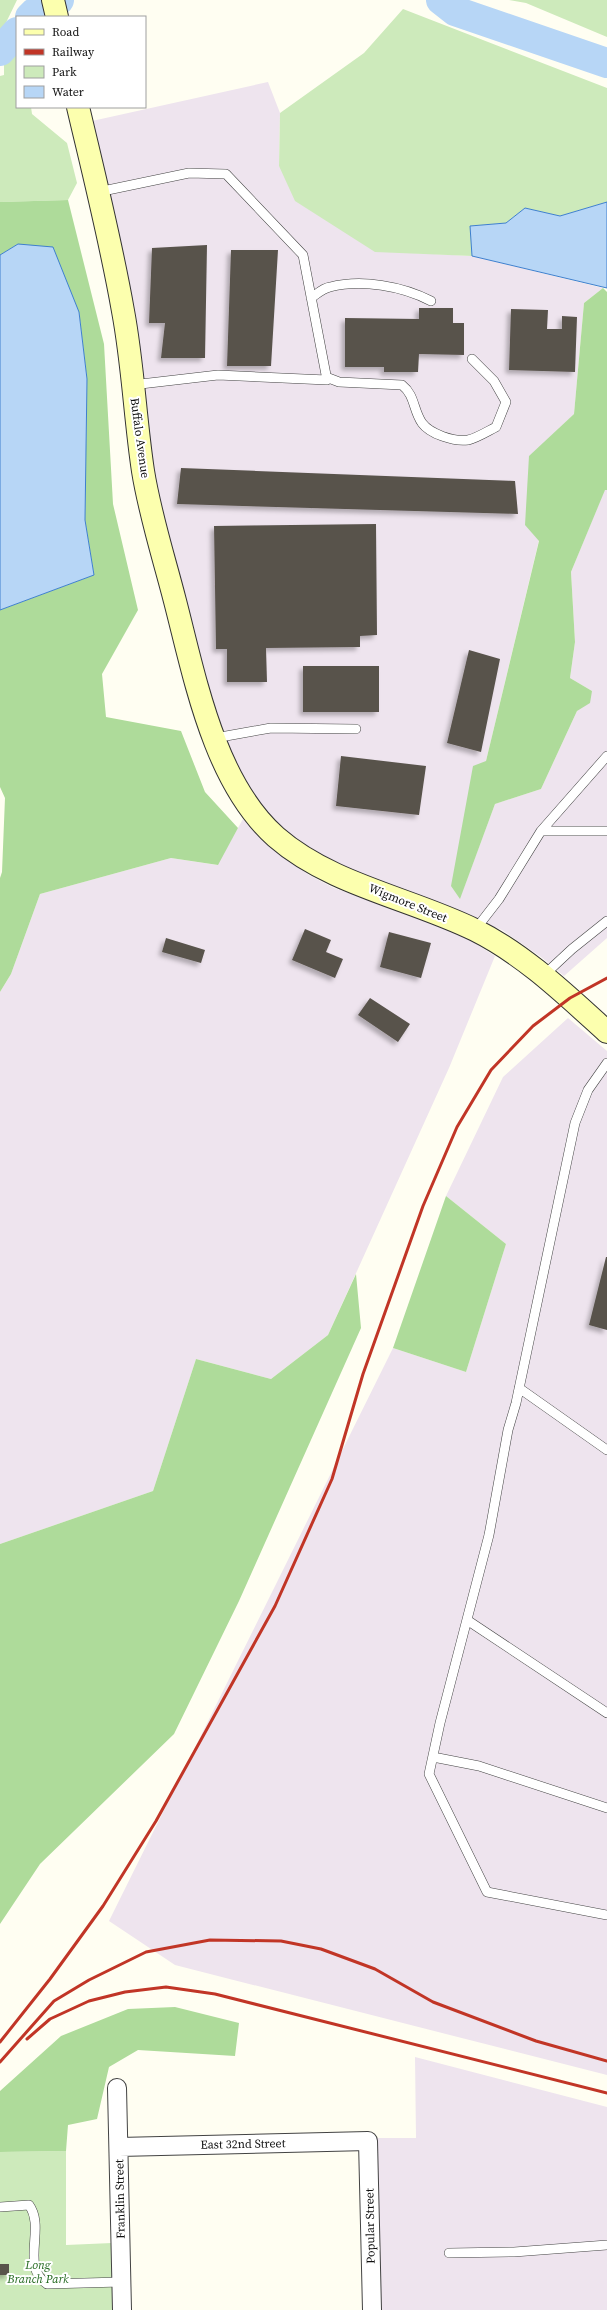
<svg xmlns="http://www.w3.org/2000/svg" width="607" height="2310" font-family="'Source Serif 4',serif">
<defs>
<filter id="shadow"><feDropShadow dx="-3.5" dy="3.5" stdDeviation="2" flood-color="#0004"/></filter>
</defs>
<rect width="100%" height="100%" fill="#fffef2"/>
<path fill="#eee4ee" d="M268,82L280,113L279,166L375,251L472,256L603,288L584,303L574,414L529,457L539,540L486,761L460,898L495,804L541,789L577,711L592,691L570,678L575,642L571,572L605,489L607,490V938L564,976L541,957L502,930L340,868L280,830L257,803L234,767L208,698L153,471L92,121Z
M243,819L263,841L309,875L334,888L432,921L462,935L495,956L449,1068L328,1335L271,1379L196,1359L153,1491L0,1544V992L11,974L40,894L171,858L217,865Z
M568,1018L607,1051V2075L175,1965L109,1921L393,1348L466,1372L506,1244L446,1196L503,1077Z
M415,2057L607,2107V2310H378L374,2138H416Z"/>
<path fill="#cdeabb" d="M0,0H17L0,35Z
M509,0H607V37L526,3Z
M403,9L607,88V202L560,216L525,208L506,223L471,226L472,256L375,252L295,201L279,166L280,113L364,53Z
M17,50V107H31L32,114L67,143L77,183L68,200L0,202V76L4,75V65Z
M66,2151V2245L112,2243L114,2310H0V2152Z"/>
<path fill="#aedb9a" d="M68,200L104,344L113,504L138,610L102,674L106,717L181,731L205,792L238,828L218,865L171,858L40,894L11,974L0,992V878L2,872L5,798L0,787V610L94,575L85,520L87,379L79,312L18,244L0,255V202Z
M603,288L607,292V490H605L571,572L575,642L570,678L592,691L590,703L577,711L541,789L495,804L460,899L451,886L473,766L486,761L539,541L525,525L529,456L574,414L584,303Z
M446,1196L506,1244L466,1372L393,1348Z
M356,1274L361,1328L239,1601L174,1734L40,1864L0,1924V1544L153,1491L196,1359L271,1379L328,1335Z
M175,2007L239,2023L235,2056L138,2050L109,2067L97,2119L68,2125L66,2151L0,2152V2091L61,2036L128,2009Z"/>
<path fill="#b7d6f6" stroke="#3e7fce" d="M607,202V288L472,256L470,226L506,223L525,208L560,216Z
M18,244L53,247L79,312L87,379L85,520L94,575L0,610V255Z"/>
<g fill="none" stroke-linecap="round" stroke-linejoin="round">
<path stroke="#b7d6f6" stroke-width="30" d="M441,0L455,11L607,63
M30,17L34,13L59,0
M0,51L17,32"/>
</g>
<path fill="#59534c" filter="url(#shadow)" d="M207,245L205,358H161L165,323H149L152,248Z
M231,250H278L271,366H227Z
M419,308H453V323H464V355L419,354L418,372H384V367H345V318L419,319Z
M511,309L548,310L547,329H562V316L577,317L575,372L509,370Z
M181,468L515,481L518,514L177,504Z
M376,524L377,635L360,636V647L266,648L267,682H227V649H216L214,526Z
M469,650L500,659L481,752L447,743Z
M303,666H379V712H303Z
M341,756L426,766L419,815L336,806Z
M305,929L331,940L326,952L343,959L335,978L292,960Z
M389,932L431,943L421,978L380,967Z
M166,938L205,950L201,963L162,952Z
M370,998L410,1024L398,1042L358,1015Z
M606,1257H607V1330L589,1325Z
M0,2264H9V2275H0Z"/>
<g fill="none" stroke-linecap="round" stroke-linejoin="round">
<g stroke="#434343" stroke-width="10">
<path id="lane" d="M98,192L189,173L226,174L303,255L327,380L218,375L132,385
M311,298C317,294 323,288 330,287C362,279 402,286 431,301
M326,377L339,382L402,385C415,395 413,410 422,423C430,434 454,442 468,440C477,438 488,431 496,427L506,402L494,381L472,359
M215,738L271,728L356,729
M541,831L607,756
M475,930L499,899L541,831H607
M543,976L572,949L607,921
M607,1063L588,1090L575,1123L516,1403L508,1430L489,1535L440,1723L429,1774L487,1892L607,1915
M519,1388L607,1450
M467,1620L607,1713
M433,1757L479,1766L607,1808
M0,2207L29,2205C46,2228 20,2266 47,2284L121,2282
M449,2253L514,2252L607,2245"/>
</g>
<g stroke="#434343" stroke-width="20">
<path id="street" d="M117,2088L122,2310
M119,2147L368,2141L372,2310"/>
</g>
<g stroke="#323232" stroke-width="24">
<path id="secondary" d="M53,0L57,17
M78,107C94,175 111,242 123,311C133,364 135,418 143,471C150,515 164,558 175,601C195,678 214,782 276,837C331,885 410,898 475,930C525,955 566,995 607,1032"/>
</g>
<use href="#lane" stroke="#fff" stroke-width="9"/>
<use href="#street" stroke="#fff" stroke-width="18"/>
<use href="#secondary" stroke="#fcffae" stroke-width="22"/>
<path stroke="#c13526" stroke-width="3" d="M27,2039L50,2019L89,2001L125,1992L166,1987L215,1994L607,2093
M0,2042L50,1979L103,1906L156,1821L275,1606L332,1479L363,1374L423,1206L457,1127L491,1070L533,1026L570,998L607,978
M0,2062L54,2001L89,1980L146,1952L210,1940L281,1941L321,1949L375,1969L433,2002L536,2041L607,2061"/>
</g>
<g text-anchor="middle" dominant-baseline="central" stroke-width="4" stroke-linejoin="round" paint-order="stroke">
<g font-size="12" fill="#101010" stroke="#fff">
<text transform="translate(140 438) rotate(82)">Buffalo Avenue</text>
<text transform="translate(408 903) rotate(22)">Wigmore Street</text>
<text transform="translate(243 2144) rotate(-1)">East 32nd Street</text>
<text transform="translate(120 2199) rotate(-91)">Franklin Street</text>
<text transform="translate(370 2226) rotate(-91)">Popular Street</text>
</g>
<g font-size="12" font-style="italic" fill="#23691f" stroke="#fff">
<text x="38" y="2265">Long<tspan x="38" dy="14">Branch Park</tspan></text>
</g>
</g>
<rect x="16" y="16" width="130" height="92" fill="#ffffff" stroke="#9f9f9f"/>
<rect x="24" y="29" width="20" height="6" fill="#fcffae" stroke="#9f9f9f"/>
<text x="52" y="36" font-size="12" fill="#101010">Road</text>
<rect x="24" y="49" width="20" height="6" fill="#c13526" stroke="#9f9f9f"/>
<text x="52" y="56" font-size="12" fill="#101010">Railway</text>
<rect x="24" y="66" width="20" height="12" fill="#cdeabb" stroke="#9f9f9f"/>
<text x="52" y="76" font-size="12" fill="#101010">Park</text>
<rect x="24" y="86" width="20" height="12" fill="#b7d6f6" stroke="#9f9f9f"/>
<text x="52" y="96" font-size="12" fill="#101010">Water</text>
</svg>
